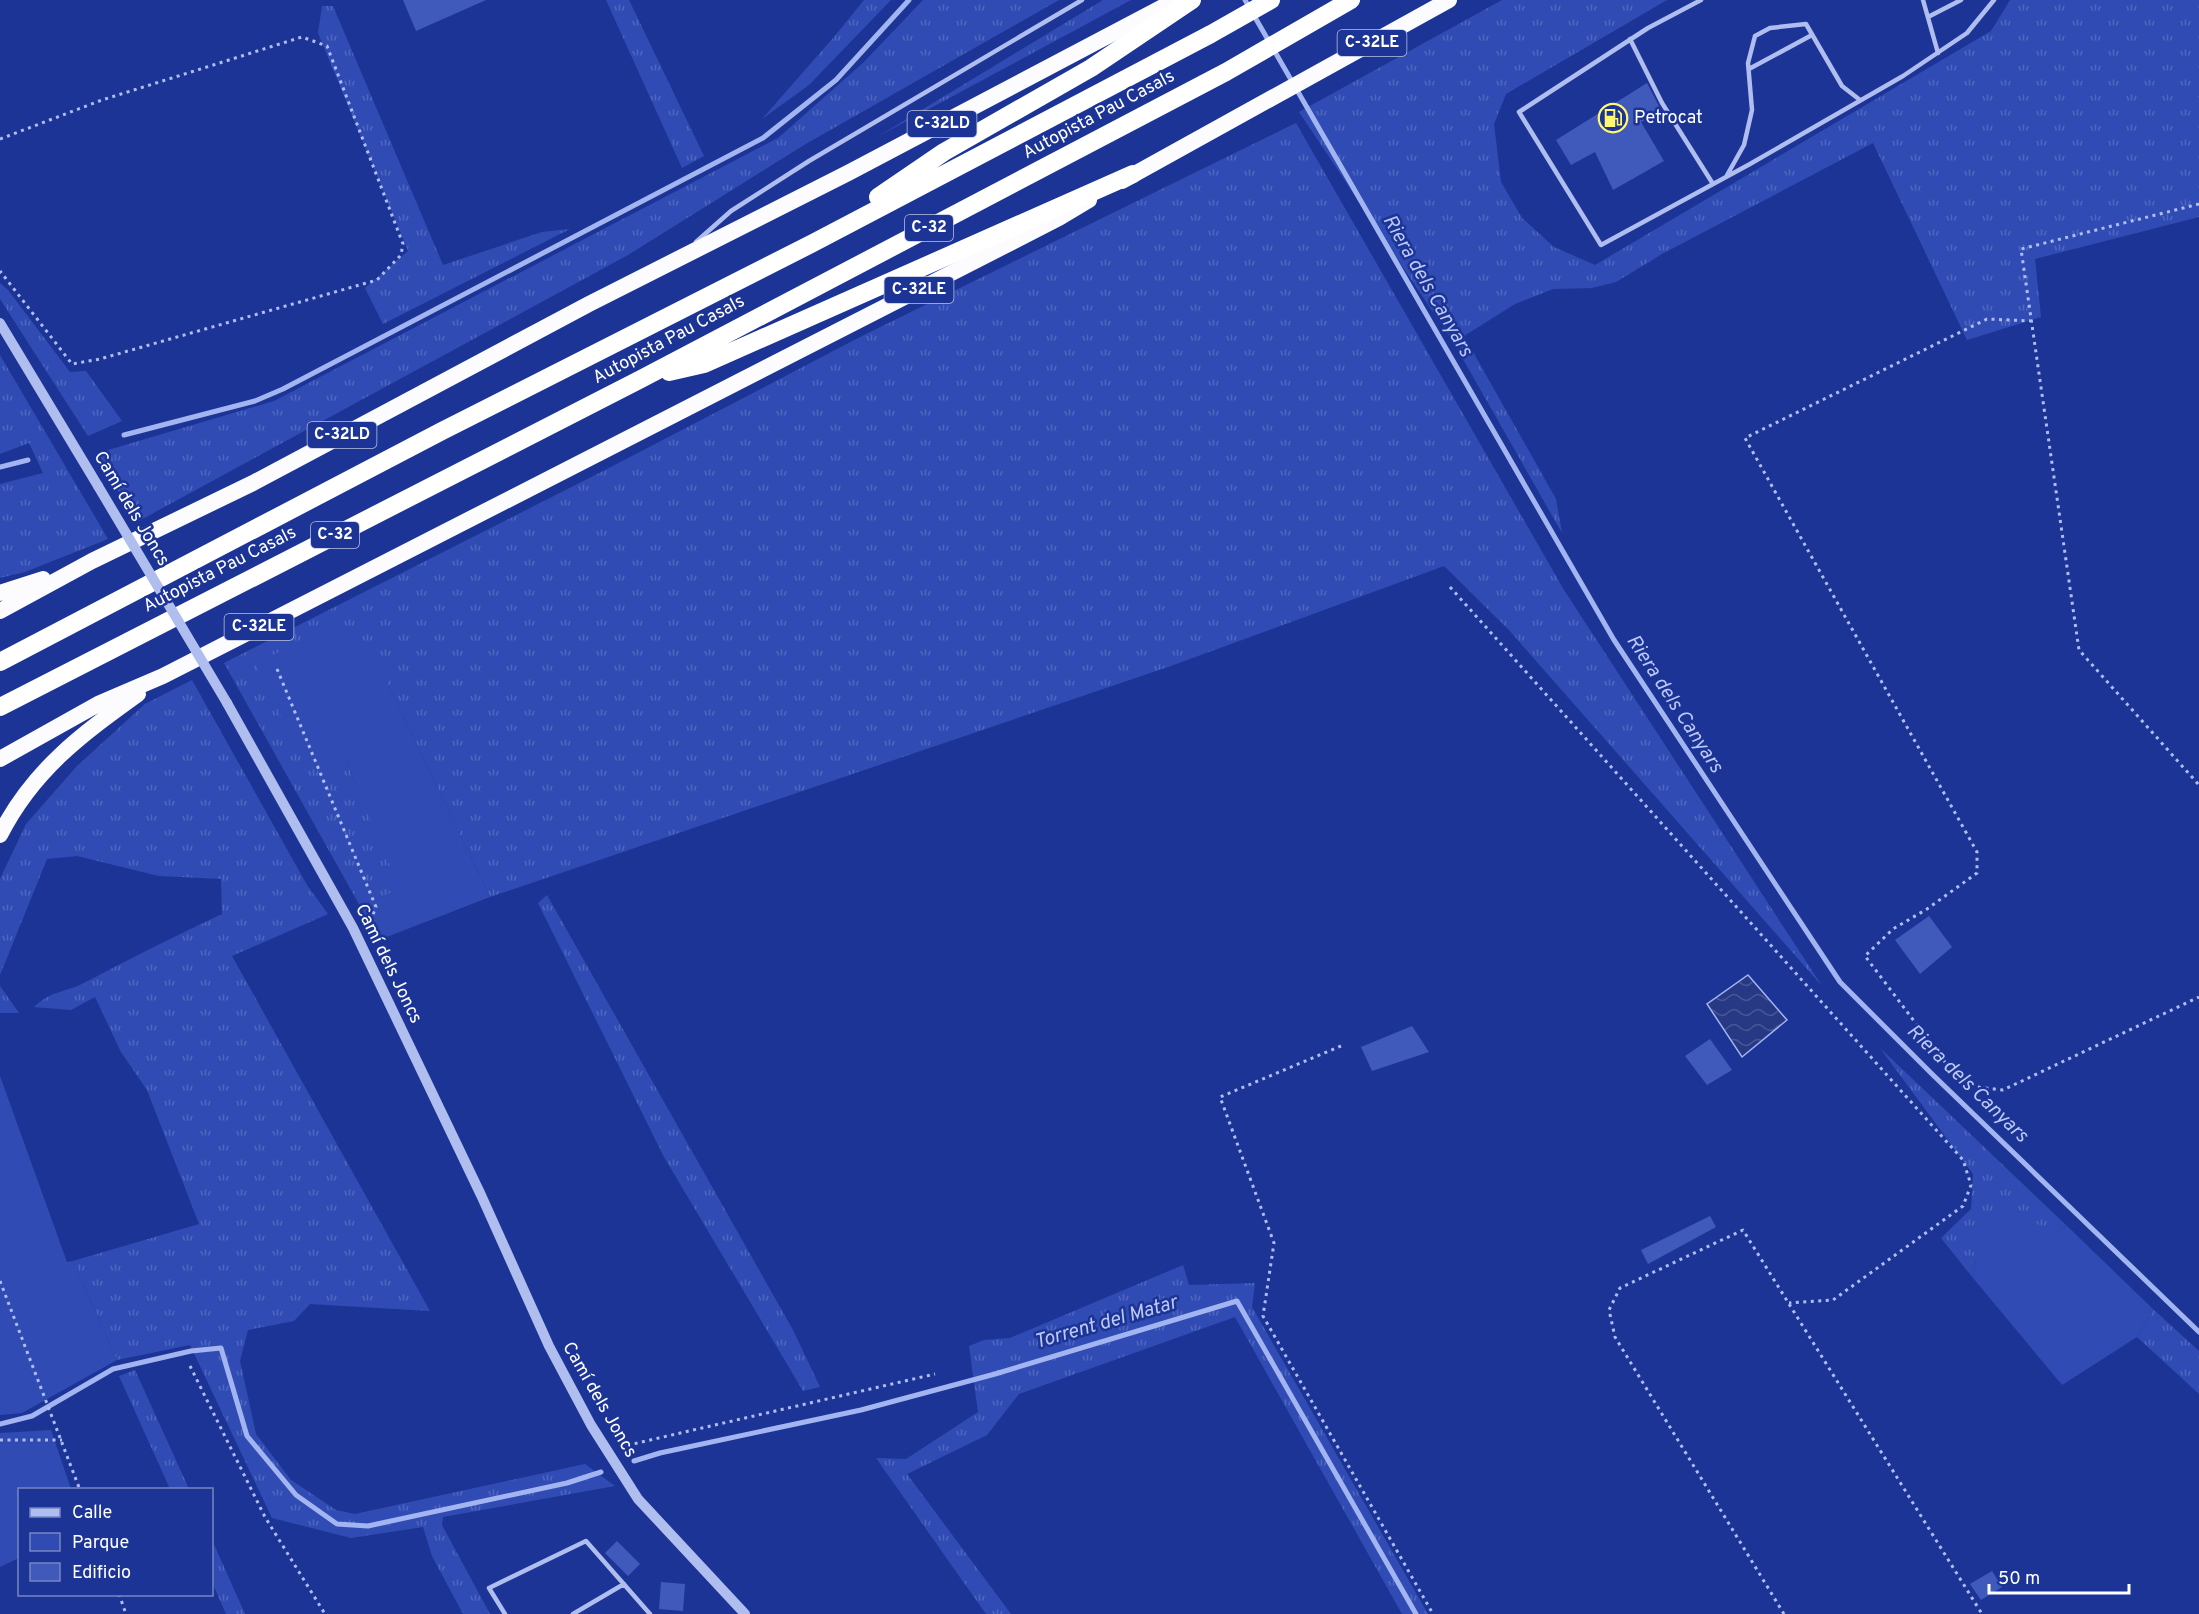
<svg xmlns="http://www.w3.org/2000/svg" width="2199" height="1614" font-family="Overpass,sans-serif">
<defs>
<pattern id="grass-tufts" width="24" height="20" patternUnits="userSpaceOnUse" patternTransform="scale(1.5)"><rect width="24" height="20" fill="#304cb4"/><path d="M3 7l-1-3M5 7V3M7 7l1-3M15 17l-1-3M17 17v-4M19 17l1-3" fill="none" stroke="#4f67bf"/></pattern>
<pattern id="water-waves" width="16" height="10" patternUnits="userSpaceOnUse" patternTransform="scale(1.5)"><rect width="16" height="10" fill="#273984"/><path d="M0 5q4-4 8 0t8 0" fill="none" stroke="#475796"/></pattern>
</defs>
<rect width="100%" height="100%" fill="#1c3496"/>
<path fill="url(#grass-tufts)" d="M606,0H629L704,156L682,168Z
M864,0H891L809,85L762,119L834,37Z
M923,0H1059L804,145L628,255L135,523L98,453L274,401L778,138L863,63Z
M1103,0H1131L877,137Z
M1502,0H1667L1506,94L1494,124L1501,182L1522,218L1554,247L1595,265L1991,31L2010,0H2199V217L2035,259L2041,317L1967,340L1873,143L1662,254L1616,282L1592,288L1553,289L1515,304L1464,336L1556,499L1562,533L1455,345L1299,112Z
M322,6H333L443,265L542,232L570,229L383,324L365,288L408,251L318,33Z
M1296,123L1564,590L1822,986L1508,629L1444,566L1168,667L490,897L385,678L307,769L345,759L401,889L360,906L224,663L609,468L862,336Z
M0,283L8,290L70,372L86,371L122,421L88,436L0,299Z
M0,355L108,539L25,572L0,578V484L43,473L29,443L0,454Z
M192,680L307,885L328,914L232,956L430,1311L310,1304L294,1321L248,1330L240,1361L256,1434L291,1480L336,1510L355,1514L585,1464L615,1486L443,1517L442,1525L490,1614H463L432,1556L423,1527L351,1538L272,1518L190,1345L117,1360L73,1261L199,1224L147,1090L121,1052L95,997L71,1010L34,1007C52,990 64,993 84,983C129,959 175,936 222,914L221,879L159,876L77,856L47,859L0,975V879L26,824L77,766L145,704Z
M547,895L793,1330L820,1387L803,1391L664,1157L538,903Z
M0,986L19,1013H0Z
M1880,1048L2066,1225L2053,1236L1976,1259L1973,1278L1941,1238L1971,1209L1973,1174Z
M1183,1265L1189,1285L1255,1283L1252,1307L1428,1614H1402L1235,1317L1019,1394L987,1435L907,1474L1011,1614H986L876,1458L906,1459L978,1412L969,1346L984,1340L1010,1338Z
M2153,1309L2199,1351V1394L2137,1337Z
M135,1370L189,1489H170L119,1376Z
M212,1540L245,1614H226L212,1582Z"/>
<path fill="#304cb4" d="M332,625L385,678L490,897L379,940L360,906L400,889L345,759L307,770L256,664Z
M0,1076L67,1262L73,1261L117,1360L22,1413L0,1415Z
M2004,1198L2053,1236L2066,1225L2153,1309L2137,1337L2062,1385L1973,1278L1976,1259L1969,1239Z
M51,1430L71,1489L20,1490L19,1558L0,1567V1433Z"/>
<path fill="url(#water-waves)" stroke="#a3b5f1" stroke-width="1.5" d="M1748,975L1787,1020L1742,1057L1707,1004Z"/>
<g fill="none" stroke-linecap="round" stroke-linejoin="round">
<path stroke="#a3b5f1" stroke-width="5" d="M1245,0L1614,640L1840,982L1933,1075L2199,1332
M124,435L255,401L283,389L763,138L836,80L909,0
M0,467L28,460
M0,1424L32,1416L113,1369L191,1351L221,1348L247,1436L296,1495L337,1524L368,1526L567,1483L601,1472
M634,1461L660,1453L861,1410L995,1374L1237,1301L1416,1614"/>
</g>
<path fill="#405abc" d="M403,0H486L416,31Z
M1647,83L1662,112L1641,122L1664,161L1613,190L1595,152L1571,165L1556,140Z
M1929,916L1952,947L1920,974L1895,940Z
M1412,1026L1429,1052L1372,1071L1361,1047Z
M1710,1039L1732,1070L1707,1085L1685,1056Z
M1710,1216L1716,1227L1648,1264L1641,1250Z
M617,1541L640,1564L628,1576L605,1553Z
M1992,1571L2002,1587L1981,1600L1970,1584Z
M661,1582L685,1584L683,1611L659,1609Z"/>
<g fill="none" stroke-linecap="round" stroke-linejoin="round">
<path stroke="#b0bdef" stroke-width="3" stroke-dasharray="3 4.5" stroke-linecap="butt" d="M0,139L102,100L302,37L327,46L403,244L401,255L377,280L100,359L72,364L0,271
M2199,204L2021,249L2079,650L2199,785
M2032,321L1987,319L1745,438L1977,852V873L1927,909L1893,929L1865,956L1951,1070L1977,1087L2003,1090L2199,997
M1450,587L1963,1160L1971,1185L1963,1206L1833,1300L1789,1303
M277,669L376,907L368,926
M1341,1046L1220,1097L1274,1243L1263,1316L1433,1614
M0,1281L80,1490
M190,1366L265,1517L325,1614
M0,1440H62
M620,1447L935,1374
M119,1594L126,1614
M1784,1614L1615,1337L1609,1310L1620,1288L1743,1230L1982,1614"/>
<path stroke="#b0bdef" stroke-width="4.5" d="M1701,0L1648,28L1519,112L1601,245L1750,164L1903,76L1967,33L1994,0
M1923,0L1938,53
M1928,17L1961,0
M1630,39L1662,103L1713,184
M1749,69L1812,35
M1726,177L1744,145L1752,110L1748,63L1755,36L1770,28L1806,24L1842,86L1860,100
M696,242L731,211L809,161L1082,0
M505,1614L489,1588L586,1541L650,1614
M573,1614L624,1584"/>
<path stroke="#b0bdef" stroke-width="10" d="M0,323L98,486
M227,703L353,928L481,1195L549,1346L591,1425L638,1499L745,1614"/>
<path stroke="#fcfcff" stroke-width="16" d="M1122,181L1449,0
M0,593L43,579
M0,611L92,561L253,483L589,304L848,173L1176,0
M0,759L100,703L163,676L1059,218L1089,200
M0,835C33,770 81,735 138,694"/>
<path stroke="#fff" stroke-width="18" d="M878,197L944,152L1091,68L1192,0
M669,372L704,364L1133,174
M0,662L442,431L813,243L1211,34L1271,0
M0,707L641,379L1226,72L1351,0"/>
<path stroke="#b0bdef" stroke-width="10" d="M98,486L227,703"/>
</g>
<defs>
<g id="fuel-ring" transform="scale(1.5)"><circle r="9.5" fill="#1c3496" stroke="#fff86e" stroke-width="1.5"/><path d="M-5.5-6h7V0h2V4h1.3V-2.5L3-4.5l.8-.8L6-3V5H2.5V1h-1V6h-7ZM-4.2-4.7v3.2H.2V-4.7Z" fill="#fff86e"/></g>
</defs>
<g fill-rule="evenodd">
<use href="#fuel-ring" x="1613" y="118"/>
</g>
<g text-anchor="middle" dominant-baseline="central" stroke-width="5" stroke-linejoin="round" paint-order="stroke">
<g fill="#1c3496" stroke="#bbc2e0" stroke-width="1.5">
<rect x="1337.5" y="30" width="69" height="26" rx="4.5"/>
<rect x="907.5" y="111" width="69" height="26" rx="4.5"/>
<rect x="905" y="215" width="48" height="26" rx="4.5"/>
<rect x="884.5" y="277" width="69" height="26" rx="4.5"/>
<rect x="307.5" y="422" width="69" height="26" rx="4.5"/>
<rect x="311" y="522" width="48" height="26" rx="4.5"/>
<rect x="224.5" y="614" width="69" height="26" rx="4.5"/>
</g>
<g font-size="16" font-weight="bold" fill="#fff">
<text x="1372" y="43">C-32LE</text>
<text x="942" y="124">C-32LD</text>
<text x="929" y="228">C-32</text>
<text x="919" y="290">C-32LE</text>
<text x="342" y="435">C-32LD</text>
<text x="335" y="535">C-32</text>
<text x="259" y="627">C-32LE</text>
</g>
<g font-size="18" fill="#fff" stroke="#1c3496">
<text transform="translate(1099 115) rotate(-28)">Autopista Pau Casals</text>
<text transform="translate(669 340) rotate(-28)">Autopista Pau Casals</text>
<text transform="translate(131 509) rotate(59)">Camí dels Joncs</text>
<text transform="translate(220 570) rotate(-27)">Autopista Pau Casals</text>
<text transform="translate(388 964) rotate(64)">Camí dels Joncs</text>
<text transform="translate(599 1400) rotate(60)">Camí dels Joncs</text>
</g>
<g font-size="18" fill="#fff" stroke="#1c3496" text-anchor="start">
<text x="1634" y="118">Petrocat</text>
</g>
<g font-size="20" font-style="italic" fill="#bcc9f6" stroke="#1c3496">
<text transform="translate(1427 286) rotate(60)">Riera dels Canyars</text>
<text transform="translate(1674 704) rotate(57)">Riera dels Canyars</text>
<text transform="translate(1967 1084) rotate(44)">Riera dels Canyars</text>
<text transform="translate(1106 1323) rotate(-16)">Torrent del Matar</text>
</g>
</g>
<rect x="18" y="1488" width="195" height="108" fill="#1c3496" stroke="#7785c0" stroke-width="1.5"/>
<rect x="30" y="1508" width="30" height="9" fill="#b0bdef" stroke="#7785c0" stroke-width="1.5"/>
<text x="72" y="1518" font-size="18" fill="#ffffff">Calle</text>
<rect x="30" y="1533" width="30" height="18" fill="#304cb4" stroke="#7785c0" stroke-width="1.5"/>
<text x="72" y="1548" font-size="18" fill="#ffffff">Parque</text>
<rect x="30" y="1563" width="30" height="18" fill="#405abc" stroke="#7785c0" stroke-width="1.5"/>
<text x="72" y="1578" font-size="18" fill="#ffffff">Edificio</text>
<path d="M1989 1584v9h140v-9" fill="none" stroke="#ffffff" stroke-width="3"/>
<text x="1998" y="1584" font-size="18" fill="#ffffff" stroke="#1c3496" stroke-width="4.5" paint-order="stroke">50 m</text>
</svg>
